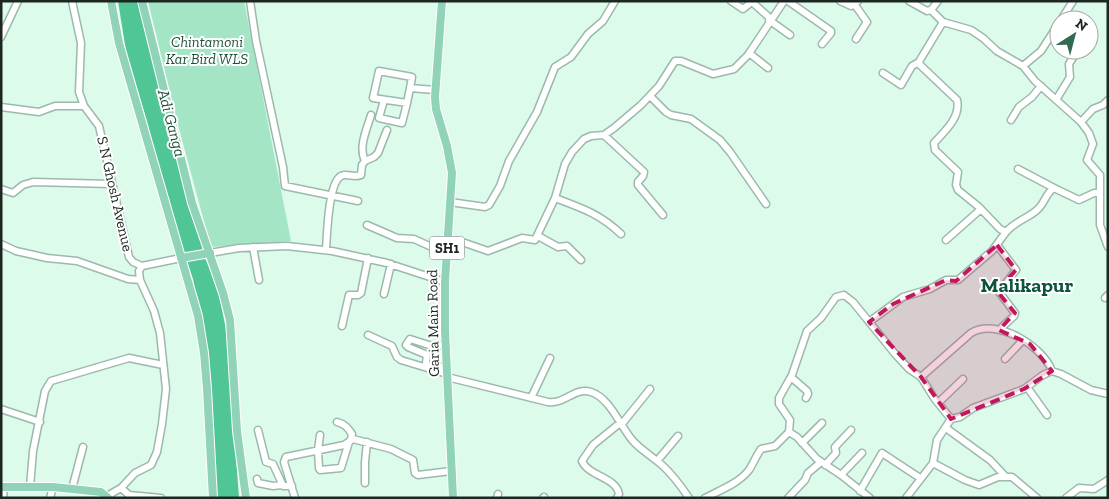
<svg xmlns="http://www.w3.org/2000/svg" width="1109" height="499" font-family="'Zilla Slab',serif">
<rect width="100%" height="100%" fill="#dcfbeb"/>
<path fill="#a4e5c6" d="M148,1H244L291,241L211,247L178,125Z"/>
<path fill="#50c696" d="M118,1H139L205,258L218,289L227,335L239,498H217L208,361L193,279L170,213L148,125L126,51Z"/>
<g fill="none" stroke-linecap="round" stroke-linejoin="round">
<g stroke="#9cb9ab" stroke-width="9">
<path id="minor" d="M72,1L81,43L79,92L84,106L99,126L129,257L133,262L142,266
M250,1L256,41L283,167L285,186L358,201
M731,1L743,9L753,1
M788,1L831,31V33L822,44
M840,1L851,6L858,1
M909,1L927,11L931,10L938,1
M752,2L771,19
M855,5L867,22L856,39
M931,10L943,22L920,60L919,64L957,100C961,117 945,131 934,143L935,150L958,172L956,185L958,190L979,207L1000,229L1006,232C1016,220 1030,218 1039,208C1045,202 1046,193 1054,188L1079,200L1094,193H1100V225L1108,247
M769,20L790,35
M1061,20L1073,1
M943,22L971,30L983,38L997,51L1023,66L1035,81L1081,122L1089,133L1093,144L1087,160L1100,175V193
M1,37L18,1
M749,53L768,68
M1023,66L1041,51L1059,23
M883,73L901,85L912,66L919,62
M650,96L666,112L671,115L691,119L720,140L730,152L766,204
M384,100L379,118L402,123L407,103L373,98L379,71L412,77L410,88L435,90
M1056,100L1070,77L1069,64L1074,56
M407,103L410,88
M1,107L39,112L55,106H84
M1011,120L1019,107L1032,97L1041,86
M1081,122L1093,109L1103,105L1108,100
M604,135L644,172L643,176L638,182V185L663,215
M365,161C358,147 367,129 371,115
M1018,169L1054,188
M1,189L13,193L23,185L33,182L111,184
M555,198C582,208 600,214 621,234
M450,202L485,207L489,205L500,186L509,161L537,112L555,67L571,57L588,34L603,21L615,1
M367,225L397,238L414,239L447,254
M538,236L558,247L567,246L581,260
M946,240L981,209
M448,241L465,243L488,251L522,238L535,240L555,198L565,164L572,152L584,139L591,136L604,135L614,128L641,105L659,86L675,61H681L713,74L734,69L748,55L784,1
M1,244L16,251L47,258L77,261L128,279L140,280
M997,245L1016,270L999,292L1015,313L1014,316L1002,327L1003,331
M253,247L259,280
M326,250C327,236 328,183 341,176C347,173 354,178 361,175L362,165L365,161L374,157L378,153L387,130
M210,253L239,248L287,246L332,251L387,263L445,282
M384,294L391,264
M1105,298L1108,295
M869,322L903,297L930,289L946,280H958L992,251L1006,232
M342,326L349,295H358L361,293L368,258
M368,335L392,346L397,357L401,360L447,374
M446,345L432,346L410,339L406,345L408,347L427,355L426,363L427,365L447,368
M1005,359L1023,340
M447,377L548,402C566,404 574,387 591,392C610,398 620,426 633,441C641,450 653,457 662,465C673,475 681,486 689,498
M791,377L807,391L808,394L806,398
M921,377L971,333C996,317 1043,346 1052,371
M1027,387L1047,415
M531,398L550,358
M938,403L963,379
M1,409L40,422
M951,419L960,417L973,408L1024,389L1043,375L1052,371L1061,374L1091,390L1108,394
M337,422C345,424 348,428 352,434L351,439
M621,425L650,389
M946,428L990,460L1005,476
M258,430L266,462L273,464L283,486H292
M789,432L797,437L817,459L841,475L870,498
M320,435L318,450L319,468L320,470L341,468L349,442
M802,443L822,423
M657,461L678,436
M933,463L965,480L979,485L998,477H1012L1037,498
M825,465L836,453L835,447L851,430
M841,475L862,453
M257,479L258,483L273,486L282,485
M365,483V462L367,442
M30,487L33,451L45,391L51,381L129,358L163,365
M121,488L129,495L161,498
M72,489L83,447
M860,491L882,453L920,478
M107,496L121,488L135,473L151,465L157,452L162,424L166,389L160,333L154,311L140,280L139,271L142,266L181,258
M3,498L4,487
M50,498L53,487
M295,498L284,462L286,457L344,445L353,439L391,449L413,460L415,473L418,475L451,471
M497,498L498,494
M543,498L544,497
M617,498L619,494C616,477 588,476 582,461L593,445L620,423
M705,498C720,490 738,484 749,470C753,464 756,456 761,449L775,446L789,432L790,420L779,404V398L792,375L807,331L821,318L836,297L844,295L853,302L896,355L909,369L921,377L934,398L951,419L937,440L933,463L906,498
M788,498L805,480L808,473L821,462
M1066,498L1079,488L1094,489L1108,480"/>
</g>
<g stroke="#fff" stroke-width="10">
<path id="major" d="M111,1L119,43L198,316L204,353L207,389L213,498
M142,1L192,203L223,293L230,320L237,431L246,498
M442,1L435,97L436,109L447,146L452,173L445,282V330L453,498
M181,258L210,253
M1,487H53L101,492L108,498"/>
</g>
<use href="#minor" stroke="#fff" stroke-width="6"/>
<use href="#major" stroke="#91d3b9" stroke-width="8"/>
</g>
<path fill="#c2185b" fill-opacity="0.2" stroke="#c2185b" stroke-width="4" stroke-dasharray="10 6" stroke-linejoin="round" d="M997,245L1016,270L997,291L1015,313L999,330L1030,344L1052,371L1024,389L951,419L921,377L869,322L893,304L946,280L956,281Z"/>
<g text-anchor="middle" dominant-baseline="central" stroke-width="4" stroke-linejoin="round" paint-order="stroke">
<rect fill="#fff" stroke="#606864" stroke-width="1" x="429.5" y="236.5" width="35" height="23" rx="4"/>
<g font-size="14" font-weight="bold" fill="#1c2722">
<text x="447" y="248">SH1</text>
</g>
<g font-size="15" font-style="italic" fill="#1f4f3b" stroke="#fff">
<text x="207" y="42">Chintamoni<tspan x="207" dy="17">Kar Bird WLS</tspan></text>
</g>
<g font-size="15" fill="#1c2722" stroke="#fff">
<text transform="translate(115 194) rotate(77)">S N Ghosh Avenue</text>
<text transform="translate(433 323) rotate(-91)">Garia Main Road</text>
</g>
<g font-size="16" font-style="italic" fill="#1f4f3b" stroke="#fff">
<text transform="translate(172 123) rotate(75)">Adi Ganga</text>
</g>
<g font-size="20" font-weight="bold" fill="#0c543b" stroke="#fff">
<text x="1027" y="285">Malikapur</text>
</g>
</g>
<rect width="1109" height="499" fill="none" stroke="#1c2722" stroke-width="5"/>
<g transform="translate(1074 35) rotate(36)"><circle r="24" fill="#ffffff" stroke="#a4a9a7"/>
<path d="M0-4L9 19L0 12L-9 19Z" fill="#316951"/>
<text y="-8" font-size="14" font-weight="bold" text-anchor="middle" fill="#1c2722">N</text>
</g>
</svg>
